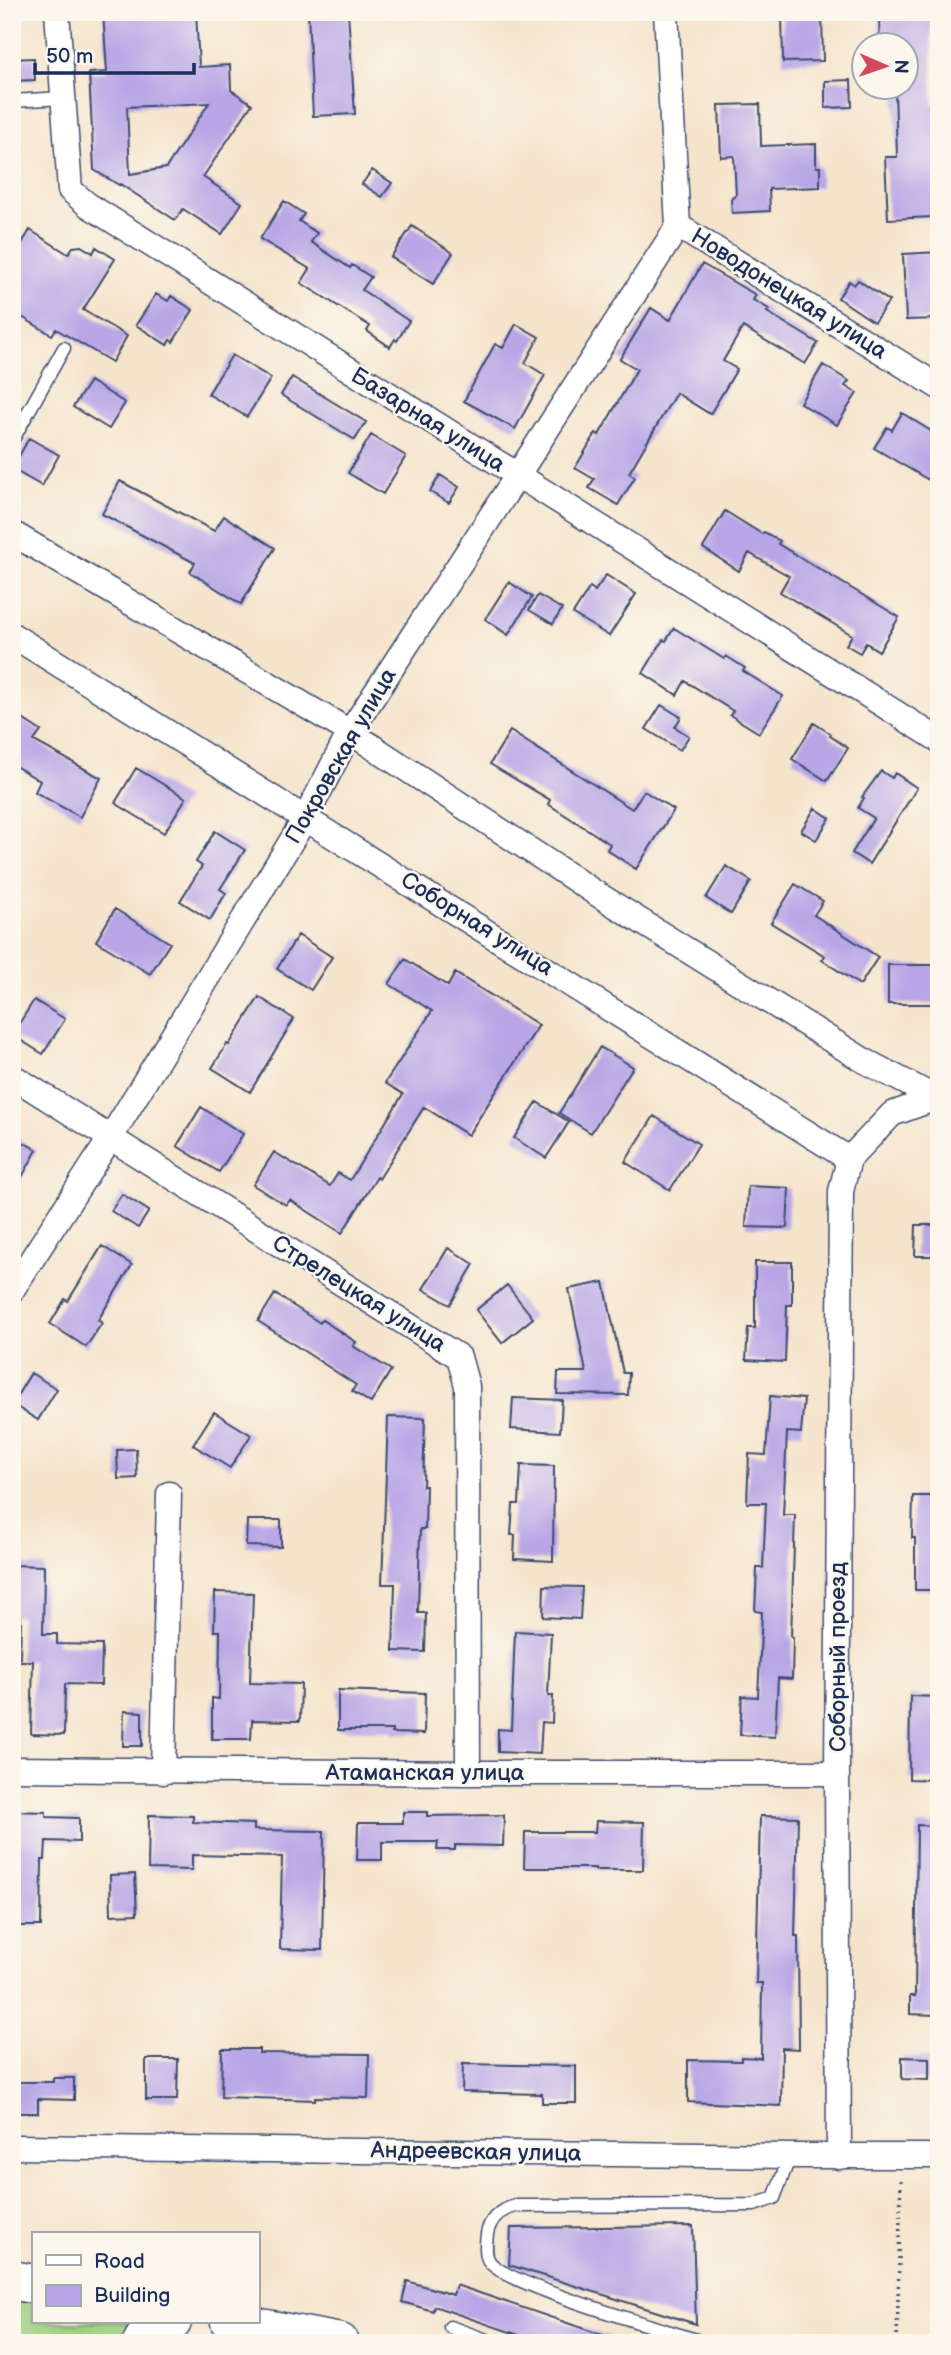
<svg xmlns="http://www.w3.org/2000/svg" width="951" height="2355" font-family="'Balsamiq Sans',sans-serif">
<rect width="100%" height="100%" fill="#fbf7ec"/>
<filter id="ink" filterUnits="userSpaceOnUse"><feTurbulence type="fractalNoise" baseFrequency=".0143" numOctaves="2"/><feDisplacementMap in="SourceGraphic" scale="14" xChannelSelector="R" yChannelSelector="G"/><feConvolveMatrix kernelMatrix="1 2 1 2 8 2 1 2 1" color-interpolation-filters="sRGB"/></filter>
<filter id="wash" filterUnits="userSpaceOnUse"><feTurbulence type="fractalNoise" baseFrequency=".00686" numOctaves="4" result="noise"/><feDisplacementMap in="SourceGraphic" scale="28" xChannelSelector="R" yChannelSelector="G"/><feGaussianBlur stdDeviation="1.57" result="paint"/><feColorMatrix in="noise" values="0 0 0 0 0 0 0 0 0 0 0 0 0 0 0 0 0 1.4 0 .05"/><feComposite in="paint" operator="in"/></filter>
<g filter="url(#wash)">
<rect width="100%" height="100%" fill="#f5e4cc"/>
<path fill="#9ed080" stroke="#5c806f" stroke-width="2" d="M12,2297L33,2300V2322H137L133,2343H12Z"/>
<g id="blocks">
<path fill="#b8a6e6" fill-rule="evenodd" d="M103,12H196L199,67L230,65L231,90L252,104L203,177L242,203L222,234L183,209L175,220L120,184L119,185L94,170L89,73L107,72ZM209,103L166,168L130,174L127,107Z
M308,12H348L355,114L313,116Z
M782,12H822L823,61L783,62Z
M879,12H931L933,105L938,104L939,134V205H934V217L888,219L885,157H897L895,88H906V46H880Z
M34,58L35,80L12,81V59Z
M851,80L852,107L825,108V81Z
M760,104L761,146L816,144V167H820V187L769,189L770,211L732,213L731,199L736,195L734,156L721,157L719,105Z
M372,170L392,183L382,197L362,184Z
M284,201L304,214L299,221L317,233L311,242L350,268L352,265L371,277L362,290L409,321L397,341L395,339L390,347L367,331L370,326L301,283L310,269L260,239Z
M412,226L453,253L433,284L391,257Z
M30,230L68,254L73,247L81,246L93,253L96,247L115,259L83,310L127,336L112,362L56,329L52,335L12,311V260Z
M939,252V319L906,320L903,254Z
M702,264L756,295L753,300L769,309L767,312L818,343L805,364L743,327L723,361L737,369L710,414L676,393L629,473L635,477L618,505L589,488L594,479L575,468L596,433L599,435L637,369L620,359L651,308L670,320Z
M858,280L889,301L874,322L838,298L849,281L854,285Z
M156,294L168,301L171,296L193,310L173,342L170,340L167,345L136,325Z
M516,324L539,337L525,363L545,375L515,429L464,401L495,344L503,348Z
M232,355L271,378L247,417L208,394Z
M823,365L849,381L845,386L857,393L837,425L800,403Z
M292,377L366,422L355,440L281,395Z
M90,381L125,403L109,429L73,407Z
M902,413L939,436V486L874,448L887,427L892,430Z
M371,435L406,456L383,494L348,473Z
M29,438L59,455L42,486L12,469Z
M440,475L459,487L449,503L430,492Z
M120,481L214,531L224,516L275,548L241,604L190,572L195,563L102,514Z
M725,511L762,534L764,532L780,541L778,544L899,617L879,651L866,643L860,653L846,645L852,635L780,592L789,576L749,553L739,571L703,548Z
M606,575L636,594L609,636L573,614L590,587L595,591Z
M509,582L532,597L508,635L485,619Z
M538,595L562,609L553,624L529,610Z
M674,628L724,659L726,656L745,668L743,671L783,696L759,733L730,715L733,711L685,681L677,695L643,673L663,640L666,641Z
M661,705L681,717L675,727L689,736L680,750L646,729Z
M21,718L41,731L34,741L101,778L80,817L35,792L40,781L12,764V733Z
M814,723L831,734L830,736L848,748L827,781L792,759Z
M510,731L632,809L644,791L674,810L636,869L607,850L610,844L548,804L550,800L490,764Z
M136,768L186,798L164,833L115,803Z
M881,771L892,778L895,773L917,788L869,864L852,853L874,818L858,808L864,798L862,797Z
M815,808L830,818L816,840L801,831Z
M215,831L245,850L220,889L226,893L210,920L180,901L202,866L196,862Z
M726,866L751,881L731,914L706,898Z
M795,884L823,901L814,915L878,957L860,985L822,960L825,956L771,923Z
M115,909L170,943L150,974L96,941Z
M298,935L332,957L311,990L277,969Z
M405,959L448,986L455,973L539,1025L468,1135L424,1107L379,1179L377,1177L342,1233L290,1200L286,1205L253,1185L274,1152L330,1186L338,1173L350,1180L403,1094L385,1083L432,1011L389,984Z
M888,965H939V1004H888Z
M259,997L294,1019L250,1092L212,1068L227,1044L229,1045Z
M34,1000L65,1019L43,1054L12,1035Z
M600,1047L633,1067L591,1133L559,1113Z
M537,1102L569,1122L546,1158L514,1138Z
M201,1107L243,1134L219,1172L177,1146Z
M654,1116L699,1144L670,1190L625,1162Z
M12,1136L37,1150L12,1195Z
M748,1186L789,1188L787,1228L746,1227Z
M122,1194L149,1211L138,1228L111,1211Z
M916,1225H939V1256H915Z
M102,1246L132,1265L98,1320L102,1323L86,1347L50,1324L65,1299L68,1301Z
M448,1248L474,1264L450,1305L423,1289Z
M755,1262H792V1305H787L785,1362L746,1360L748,1328H755Z
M604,1282L623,1373H629L628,1395L557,1394L558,1372H586L569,1289Z
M507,1285L533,1318L502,1343L476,1310Z
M275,1294L320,1323L322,1320L356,1342L353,1346L391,1370L371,1403L352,1391L356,1385L258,1321Z
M31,1373L57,1389L38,1420L12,1404Z
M770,1396L804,1399L801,1433L787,1432L783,1515H795L791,1637H793L792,1679L778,1678L775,1737L740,1735L742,1696L758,1697L762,1612L755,1611L757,1568H763L766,1503H747L749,1454L766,1455Z
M513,1398L562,1400L560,1432L511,1429Z
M214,1412L251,1435L230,1468L193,1445Z
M388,1417L425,1418L423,1486H426L425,1529H420L418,1613H426L425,1652L393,1651L395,1584H382Z
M136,1449L137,1478L118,1479L117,1450Z
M521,1465L554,1466L553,1561L514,1559L515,1535H511L513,1504H519Z
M913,1496H939V1590H915V1538H912Z
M247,1520H281V1547L246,1546Z
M12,1565L44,1566L43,1634H57V1644L102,1645L101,1685L65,1684L64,1735L31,1734L33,1661H20L21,1616L12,1615Z
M544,1586L582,1587L580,1619L543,1617Z
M215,1592L253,1593L250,1683L301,1684L300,1721L252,1720L251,1739H212V1698L219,1699L220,1631H214Z
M515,1631L551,1633L548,1696H553L552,1723L542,1722L540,1754L498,1752V1729L511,1730Z
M338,1690L425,1693L424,1734L392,1733V1730H338Z
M910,1696L939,1697V1780L909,1779Z
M124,1711L142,1712V1746H123Z
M12,1811L46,1812V1817L79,1818V1842L46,1841L45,1860H42L41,1926H12Z
M403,1812H427V1816L504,1815L503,1846L455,1845V1850H437L438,1842H382V1860H357L358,1823H403Z
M149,1815L193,1816V1822L254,1824V1830L324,1831L322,1950L280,1949L282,1857L192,1855V1870L148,1869Z
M760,1816L798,1817L795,1936H798L799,2049L782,2048L781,2106L688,2102V2060L741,2061V2057L761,2058L762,1983H756Z
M596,1821L644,1822L643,1870H595V1868H524L525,1832H595Z
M917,1825L939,1826L937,2015L910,2014V1996H915Z
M135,1874L137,1914L111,1915L110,1875Z
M222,2049H259V2053L369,2054L368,2098L315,2097V2100L221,2097Z
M902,2057L929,2058V2080L902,2079Z
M146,2059H178L177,2100H146Z
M463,2064L576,2066V2103H542V2094L462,2092Z
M53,2078H74V2100L38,2099V2113H12V2082H53Z
M693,2226L696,2324L509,2265L511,2228Z
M407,2281L453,2295L456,2285L617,2340V2343H542L434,2306L433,2311L402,2302Z"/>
</g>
</g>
<g filter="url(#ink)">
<use href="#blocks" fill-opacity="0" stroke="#3c4a6e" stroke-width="2"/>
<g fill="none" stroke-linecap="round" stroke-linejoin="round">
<g stroke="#3c4a6e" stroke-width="15">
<path id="service" d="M12,101L63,98
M12,441L64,348
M450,2327L495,2343
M706,2343C672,2332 502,2284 489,2261C485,2255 486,2241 487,2234C490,2218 500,2210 515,2206L754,2205L774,2198L790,2156"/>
</g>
<g stroke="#3c4a6e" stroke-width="27">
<path id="minor" d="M57,12L70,190L88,205L939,740
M666,12L678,226
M678,226L939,387
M12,533L350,732L594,892L863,1060L934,1097
M12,635L849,1159
M12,1076L459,1357L467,1386L468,1773
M12,1290L111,1137L306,817L350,732L517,476L678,226
M12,1769L468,1773H837
M163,1772L169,1494
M12,2147L790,2156H939
M839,2157L837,1773L841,1191L849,1159L892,1114L939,1097"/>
</g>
<g stroke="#3c4a6e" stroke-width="41">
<path id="trunk" d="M12,2280L33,2284
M230,2322L340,2343
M142,2343L144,2339L172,2322"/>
</g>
<path stroke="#3c4a6e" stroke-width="3.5" stroke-dasharray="2 5" stroke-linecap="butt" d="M897,2343L901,2176"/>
<use href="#service" stroke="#fff" stroke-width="12"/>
<use href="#minor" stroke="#fff" stroke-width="24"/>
<use href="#trunk" stroke="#fff" stroke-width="38"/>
</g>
</g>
<g text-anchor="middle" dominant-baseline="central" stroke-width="5" stroke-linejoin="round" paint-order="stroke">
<g font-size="23" fill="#1b2f5e" stroke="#fbf7ec">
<text transform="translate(789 294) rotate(32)">Новодонецкая улица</text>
<text transform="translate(428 420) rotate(32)">Базарная улица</text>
<text transform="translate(341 756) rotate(-60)">Покровская улица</text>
<text transform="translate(477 924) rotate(32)">Соборная улица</text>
<text transform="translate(359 1294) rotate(32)">Стрелецкая улица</text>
<text transform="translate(838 1657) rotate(-90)">Соборный проезд</text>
<text x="425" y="1773">Атаманская улица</text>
<text transform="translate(476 2152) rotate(1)">Андреевская улица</text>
</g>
</g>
<rect width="951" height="2355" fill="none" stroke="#fbf7ec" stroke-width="42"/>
<rect x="32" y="2232" width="228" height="91" fill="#fbf7ec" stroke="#a1a7b3" stroke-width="2"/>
<rect x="46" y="2255" width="35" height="10" fill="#ffffff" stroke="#a1a7b3" stroke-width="2"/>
<text x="94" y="2268" font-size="21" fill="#1b2f5e">Road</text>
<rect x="46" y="2285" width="35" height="21" fill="#b8a6e6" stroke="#a1a7b3" stroke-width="2"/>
<text x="94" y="2302" font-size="21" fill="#1b2f5e">Building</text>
<g transform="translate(885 66) rotate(92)"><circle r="33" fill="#fbf7ec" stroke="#a1a7b3" stroke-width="2"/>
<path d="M0-5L12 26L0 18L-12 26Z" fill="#d1495b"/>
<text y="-10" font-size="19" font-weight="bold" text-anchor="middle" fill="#1b2f5e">N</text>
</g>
<path d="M35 63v10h159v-10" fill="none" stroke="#1b2f5e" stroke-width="3.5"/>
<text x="46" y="63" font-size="21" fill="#1b2f5e" stroke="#fbf7ec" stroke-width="5" paint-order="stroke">50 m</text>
</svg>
